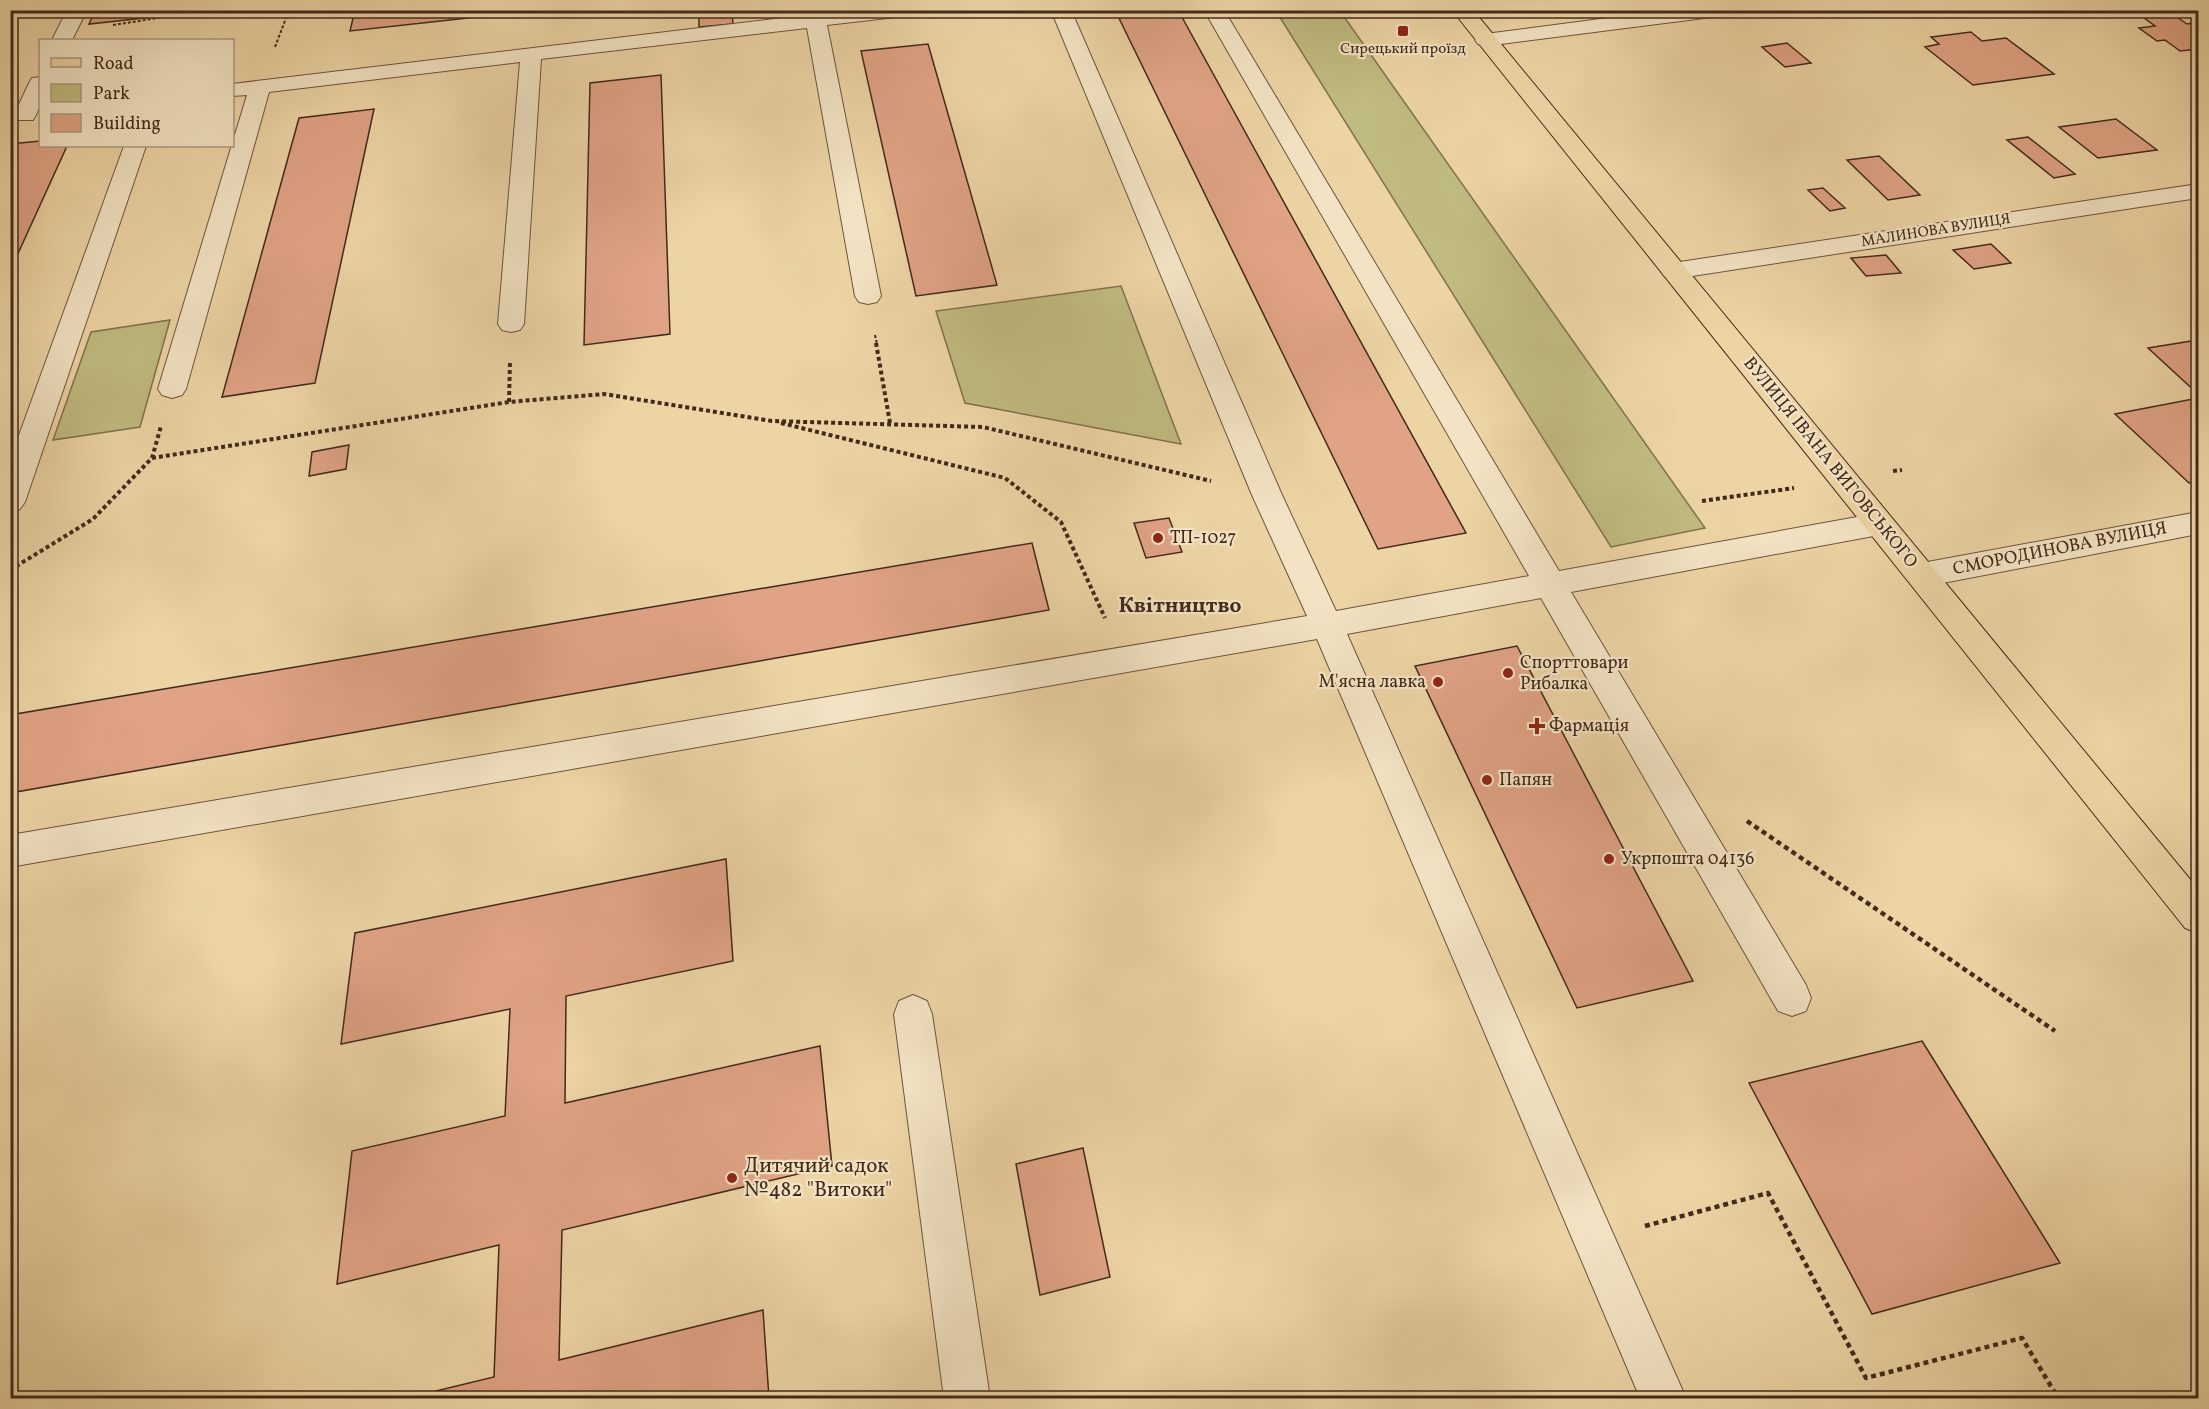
<svg xmlns="http://www.w3.org/2000/svg" width="2209" height="1409" font-family="Vollkorn,serif">
<rect width="100%" height="100%" fill="#edd4a5"/>
<filter id="stains"><feTurbulence type="fractalNoise" baseFrequency=".00333" numOctaves="4"/><feColorMatrix values="0 0 0 0 .2 0 0 0 0 .09 0 0 0 0 .02 0 0 0 .5 -.17"/></filter>
<radialGradient id="worn" r=".72"><stop offset=".6" stop-color="#630" stop-opacity="0"/><stop offset="1" stop-color="#630" stop-opacity=".3"/></radialGradient>
<path fill="#c0bb81" stroke="#81724e" stroke-width="1.5" d="M1276,11H1340L1705,528L1611,547Z
M1121,286L1181,444L965,403L936,311Z
M170,320L140,427L53,440L91,332Z"/>
<path fill="#e0a385" stroke="#422a1a" stroke-width="1.5" d="M95,10H165L163,16L89,24Z
M355,10H504V14L350,31Z
M1115,10H1178L1466,533L1378,549Z
M2140,10H2160L2167,16L2174,15L2187,24L2198,22V49L2180,51L2165,40L2157,41L2139,28L2155,26L2140,15H2146Z
M732,13L733,24L699,27V16Z
M1971,32L1982,41L2006,38L2054,74L1973,85L1925,47L1939,44L1931,37Z
M1787,43L1811,63L1785,67L1762,47Z
M928,44L997,285L916,296L861,51Z
M661,75L670,334L584,345L590,83Z
M374,109L315,383L222,397L299,118Z
M2116,119L2157,150L2098,158L2059,127Z
M2028,137L2075,174L2054,178L2007,140Z
M40,141V146H67L10,271V144Z
M1879,156L1920,195L1888,200L1847,160Z
M1823,188L1845,208L1830,211L1808,190Z
M1991,244L2011,263L1974,269L1953,250Z
M1886,255L1901,273L1866,276L1851,258Z
M2198,340V394L2148,348Z
M2193,399L2198,403V480L2189,483L2115,414Z
M349,445L346,469L309,476L312,452Z
M1169,518L1182,552L1146,558L1134,523Z
M1032,543L1049,610L10,793V715Z
M1517,646L1693,981L1577,1008L1415,666Z
M726,859L733,961L566,996L565,1103L820,1046L832,1166L562,1230L559,1360L763,1310L769,1398H407L494,1377L499,1245L337,1284L352,1151L505,1116L510,1009L341,1044L355,933Z
M1922,1041L2060,1263L1872,1314L1749,1083Z
M1083,1148L1110,1277L1040,1295L1016,1164Z"/>
<g fill="none" stroke-linecap="round" stroke-linejoin="round">
<g stroke="#6d543d" stroke-width="2">
<path id="minor" d="M67,10H87L72,40H52Z
M850,10H915L905,16L827,25L881,296L877,302L868,304L859,302L855,296L807,28L541,59L524,324L520,330L511,332L502,330L498,324L520,62L269,92L186,389L182,395L172,398L162,395L158,389L247,95L232,96V84Z
M1051,10H1071L1282,495L1336,611L1529,576L1204,10H1224L1559,571L1879,513L1889,516L1894,524L1889,532L1879,535L1571,592L1806,985L1811,998L1806,1011L1792,1016L1778,1011L1541,598L1347,634L1686,1398H1640L1317,639L10,867V835L1307,616L1252,495Z
M1669,10H1730L1720,16L1485,46L1478,44L1475,40L1478,36L1485,34Z
M40,77C42,92 42,106 33,120H17L14,115L29,83L32,78Z
M124,146H146L25,502L20,509L10,512V460Z
M2198,184V198L1673,279L1664,276L1661,271L1664,266L1673,263Z
M2198,512V534L1922,587L1911,583L1907,575L1911,567L1922,563Z
M913,995L927,1001L932,1014L990,1398H944L894,1014L899,1001Z"/>
</g>
<g stroke="#422a1a" stroke-width="2">
<path id="major" d="M1452,10H1473L2198,889V933L2185,928Z"/>
</g>
<path stroke="#422a1a" stroke-width="2" stroke-dasharray="3 2" stroke-linecap="butt" d="M113,25L209,10
M275,47L289,10
M875,335L877,344"/>
<path stroke="#422a1a" stroke-width="4" stroke-dasharray="4 3" stroke-linecap="butt" d="M876,343L890,423
M509,402L510,361
M781,423L1005,478L1061,522L1105,618
M152,458L509,402L604,394L772,421L983,427L1211,481
M1893,471L1902,470
M1702,501L1794,488
M10,570L93,519L152,458L161,426"/>
<path stroke="#422a1a" stroke-width="4.5" stroke-dasharray="5 4" stroke-linecap="butt" d="M1747,821L2055,1031
M1645,1226L1768,1193L1866,1378L2022,1338L2058,1398"/>
<use href="#minor" fill="#f3e3c4" fill-rule="evenodd"/>
<use href="#major" fill="#edd4a5" fill-rule="evenodd"/>
</g>
<g fill="#8f2418" stroke="#f3e3c4" stroke-width="2">
<rect x="1397" y="25" width="12" height="12" rx="3"/>
<circle cx="1158" cy="538" r="6"/>
<circle cx="1508" cy="673" r="6"/>
<circle cx="1438" cy="682" r="6"/>
<path d="M1534 717h6v6h6v6h-6v6h-6v-6h-6v-6h6z"/>
<circle cx="1487" cy="780" r="6"/>
<circle cx="1609" cy="859" r="6"/>
<circle cx="732" cy="1178" r="6"/>
</g>
<g text-anchor="middle" dominant-baseline="central" stroke-width="4.5" stroke-linejoin="round" paint-order="stroke">
<g font-size="15" fill="#422a1a" stroke="#f3e3c4">
<text x="1403" y="49">Сирецький проїзд</text>
</g>
<g font-size="15" fill="#422a1a" stroke="#f3e3c4">
<text transform="translate(1936 231) rotate(-9)">МАЛИНОВА ВУЛИЦЯ</text>
</g>
<g font-size="18" fill="#422a1a" stroke="#f3e3c4">
<text transform="translate(1830 463) rotate(51)">ВУЛИЦЯ ІВАНА ВИГОВСЬКОГО</text>
<text transform="translate(2060 549) rotate(-11)">СМОРОДИНОВА ВУЛИЦЯ</text>
</g>
<g font-size="18" fill="#422a1a" stroke="#f3e3c4" text-anchor="start">
<text x="1170" y="538">ТП-1027</text>
<text x="1520" y="663">Спорттовари<tspan x="1520" dy="21">Рибалка</tspan></text>
<text x="1426" y="682" text-anchor="end">М'ясна лавка</text>
<text x="1549" y="726">Фармація</text>
<text x="1499" y="780">Папян</text>
<text x="1621" y="859">Укрпошта 04136</text>
</g>
<g font-size="21" font-weight="bold" fill="#422a1a" stroke="#f3e3c4">
<text x="1180" y="606">Квітництво</text>
</g>
<g font-size="21" fill="#422a1a" stroke="#f3e3c4" text-anchor="start">
<text x="744" y="1166">Дитячий садок<tspan x="744" dy="24">№482 "Витоки"</tspan></text>
</g>
</g>
<rect width="2209" height="1409" fill="none" stroke="#edd4a5" stroke-width="36"/>
<rect x="12" y="12" width="2185" height="1385" fill="none" stroke="#422a1a" stroke-width="3"/>
<rect x="18" y="18" width="2173" height="1373" fill="none" stroke="#422a1a" stroke-width="1.5"/>
<rect x="39" y="39" width="195" height="108" fill="#f3e3c4" stroke="#ac9980" stroke-width="1.5"/>
<rect x="51" y="58" width="30" height="9" fill="#edd4a5" stroke="#ac9980" stroke-width="1.5"/>
<text x="93" y="69" font-size="18" fill="#422a1a">Road</text>
<rect x="51" y="84" width="30" height="18" fill="#c0bb81" stroke="#ac9980" stroke-width="1.5"/>
<text x="93" y="99" font-size="18" fill="#422a1a">Park</text>
<rect x="51" y="114" width="30" height="18" fill="#e0a385" stroke="#ac9980" stroke-width="1.5"/>
<text x="93" y="129" font-size="18" fill="#422a1a">Building</text>
<rect width="100%" height="100%" filter="url(#stains)"/>
<rect width="100%" height="100%" fill="url(#worn)"/>
</svg>
